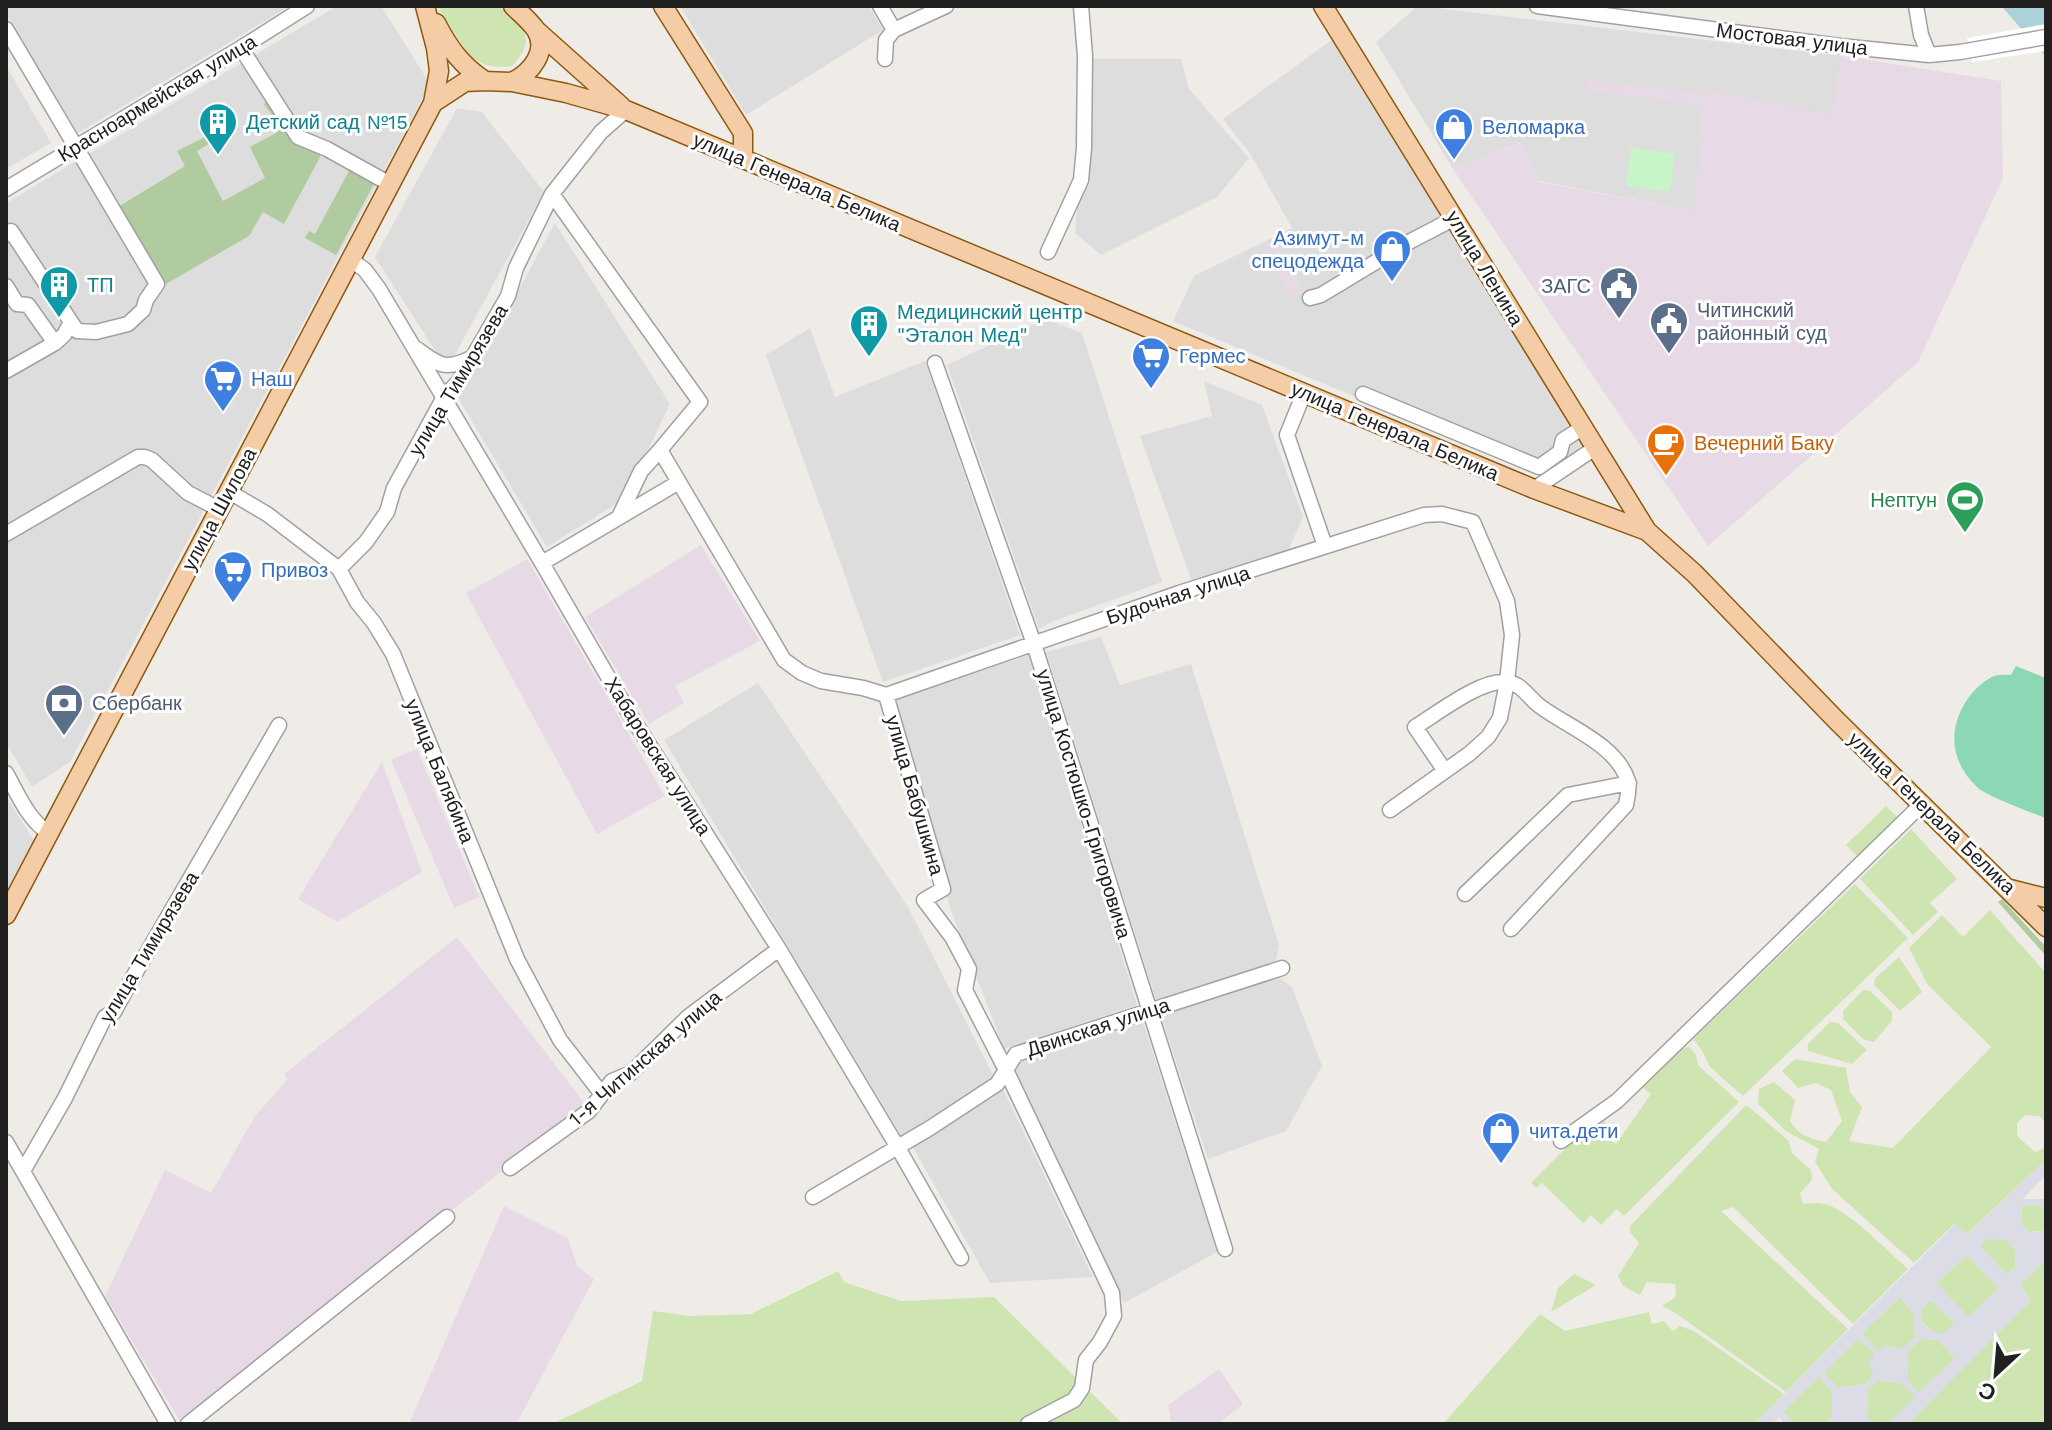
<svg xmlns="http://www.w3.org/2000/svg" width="2052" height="1430" font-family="'Work Sans',sans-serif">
<rect width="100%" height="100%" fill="#efece7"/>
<path fill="#dedddd" d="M6,6H290L78,133L6,14Z
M337,6H381L430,84L70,762L32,787L6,742V203Z
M680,6H869L883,30L746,115Z
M1418,6L1842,56L1832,115L1694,211L1539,181L1521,142L1453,169L1376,42Z
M1333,39L1584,446L1543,475L1173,321L1194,276L1292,228L1251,155L1223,119Z
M1091,59H1181L1189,89L1249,158L1217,197L1101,255L1075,233Z
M6,66L51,143L6,169Z
M457,108L482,112L544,192L447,369L375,257Z
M555,223L670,404L624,499L547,547L457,396L481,359Z
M1046,319L1082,333L1162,582L1054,621L1039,629L947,365Z
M810,328L835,397L925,361L1020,635L883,682L766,355Z
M1204,381L1262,405L1303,517L1289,549L1192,582L1140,436L1212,416Z
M1101,637L1120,685L1191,664L1279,945L1276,961L1156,1000L1046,652Z
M1029,655L1137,1005L1004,1049L949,905L896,699Z
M758,683L908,907L997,1083L903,1138L664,740Z
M6,796L34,841L6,892Z
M1276,976L1292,987L1322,1066L1286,1131L1208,1159L1160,1013Z
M1143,1022L1217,1252L1124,1303L1012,1071L1019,1060Z
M1001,1085L1093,1277L990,1283L911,1144Z"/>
<path fill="#e8d9e6" d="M1842,56L2001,81L2003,178L1918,362L1708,546L1453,169L1522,142L1539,182L1694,211L1703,105L1585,90L1587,80L1704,94L1705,90L1831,115Z
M1276,246L1304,290L1293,297L1264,253Z
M701,545L760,641L675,686L684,703L649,724L585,617Z
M527,559L665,796L597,834L466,593Z
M417,749L479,897L454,908L391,760Z
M382,762L422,872L337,922L298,899Z
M457,937L586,1105L181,1423L105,1296L165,1170L211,1193L255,1116L288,1079L284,1074Z
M504,1206L568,1238L577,1266L594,1279L516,1424H409Z
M1219,1369L1243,1404L1218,1424H1171L1168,1405Z"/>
<path fill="#cfe5b1" d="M438,6H499C524,27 538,38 512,66C480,70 472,59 455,34C449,25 443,16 438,6Z
M1886,806L1900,820L1860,859L1846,845Z
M1911,829L1957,879L1930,903L1938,912L1913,935L1860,879Z
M1855,884L1908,938L1743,1096L1710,1067L1701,1049L1693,1039Z
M1990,910L2046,973V1123L2039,1116L2025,1115L2017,1123V1136L2035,1152L2044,1148L2046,1160L1967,1234L1954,1224L1914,1263L1832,1189L1815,1162L1819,1149L1786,1131L1758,1104L1759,1089L1774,1082L1795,1100L1790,1121C1798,1135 1810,1139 1826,1142L1842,1121L1831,1090L1816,1083L1798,1088L1782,1071L1795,1059L1846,1068L1850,1092L1862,1107L1849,1141L1893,1148L1991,1047L1927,984L1909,948L1942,915L1963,937Z
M1899,957L1922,992L1900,1011L1874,985L1875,978Z
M1863,990L1870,991L1892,1012V1021L1874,1042L1863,1039L1843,1019V1011Z
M1830,1022L1838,1023L1867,1050L1852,1064L1808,1051V1044Z
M1689,1047L1696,1054L1698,1065L1739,1102L1624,1216L1617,1209L1601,1225L1591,1215L1583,1223L1542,1183L1536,1188L1531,1183L1590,1124L1602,1116L1612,1138L1611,1141L1616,1144L1651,1094L1642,1087L1683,1048Z
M1745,1106H1748L1789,1141L1792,1153L1811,1170L1812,1180L1800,1193L1803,1204C1811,1203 1820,1202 1828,1205C1850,1212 1889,1252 1908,1269L1853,1324L1733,1207L1721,1211L1848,1329L1786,1392L1677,1314L1662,1306L1676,1297L1675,1284L1647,1282L1640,1295L1623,1286L1618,1276L1639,1243L1630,1232V1226Z
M2038,1204L2046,1211V1231L2029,1232L2021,1224L2022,1206Z
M1989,1238L2006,1240L2015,1250V1267L2007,1275L1980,1246Z
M1967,1255L1999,1288L1968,1317L1936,1283Z
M2046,1259V1424H1908L2030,1301L2021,1284Z
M838,1271L844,1282L901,1301L994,1297L1123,1424H552L642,1381L653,1311L690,1316L751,1314Z
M1574,1274L1596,1285L1551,1312L1558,1288Z
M1900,1297L1914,1314L1915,1337L1901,1349L1885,1346L1878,1352L1862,1333Z
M1931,1300L1955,1323L1943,1335L1933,1332L1922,1322L1921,1309Z
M1649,1312L1652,1324L1663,1321L1673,1331L1680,1326L1694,1331L1784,1394L1754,1424H1443L1540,1314L1565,1331Z
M1858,1338L1875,1354L1872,1375L1867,1384L1839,1388L1823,1373Z
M1920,1339L1938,1340L1955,1358L1919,1393L1907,1380L1908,1352Z
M1819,1377L1832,1392V1418L1826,1424H1795L1783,1412Z
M1878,1380L1903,1384L1916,1397L1888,1424H1873L1867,1418L1868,1389Z"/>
<path fill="#b0cb9f" d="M269,98L320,153V157L284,224L263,212L249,236L164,285L118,207L185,166L177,151L225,127L228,132L197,151L223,201L265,178L250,147L276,133L280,126L264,104Z
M350,169L375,182L336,255L305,238L309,231L315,234Z
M2002,899L2046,947V956L1998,902Z"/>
<path fill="#c8f5c8" d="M1631,148L1675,154L1670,190L1667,191L1626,186Z"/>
<path fill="#8cd7b4" d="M2016,666L2046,678V818C2030,812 1988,797 1977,787C1948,760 1947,723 1973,692C1978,687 1985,680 1992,677C1998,674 2005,675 2011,675Z"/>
<path fill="#dbdce5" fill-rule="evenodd" d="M2046,1160V1175L2023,1199H2046V1211L2038,1204L2022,1206L2021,1224L2030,1232L2046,1231V1259L2021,1284L2030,1301L1908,1424H1888L1915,1397L1903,1384L1878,1380L1868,1389L1867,1418L1873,1424L1840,1422L1837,1424H1826L1832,1418V1392L1819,1377L1783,1412L1795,1424H1785L1779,1417L1772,1424H1754L1955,1224L1968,1234ZM1989,1238L2006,1240L2015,1250V1267L2007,1275L1980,1246ZM1967,1255L1999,1288L1968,1317L1937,1283ZM1900,1297L1914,1314L1915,1337L1901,1349L1885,1346L1878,1351L1862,1333ZM1931,1300L1955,1323L1943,1334L1932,1332L1922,1322V1309ZM1858,1338L1875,1354L1868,1362L1873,1370L1872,1375L1867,1384L1839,1388L1824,1373ZM1920,1339L1938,1340L1955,1358L1919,1393L1907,1380L1908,1352Z"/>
<path fill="#abd2d9" d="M2001,6H2046V57L2003,8Z"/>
<path fill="#fff" d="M2046,24V51L1972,62L1967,38Z"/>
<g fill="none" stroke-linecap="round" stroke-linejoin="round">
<g stroke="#a1a1a1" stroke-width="17">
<path id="minor" d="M880,6L894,30
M1537,6L1840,46L1929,55L1960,52L2046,37
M1916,6L1921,35L1929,55
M6,29L157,284L146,300L143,310L128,324L96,332L77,331L11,231L6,234
M241,48L298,137L327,149L390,184
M885,59L886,40L894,30L946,6
M6,189L241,48L307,6
M552,194L700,402L660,450L784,660L802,673L821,681L863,688L886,695L943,889L924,900L952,937L969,969L965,990L1005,1068L1112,1293L1114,1316L1100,1342L1086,1360L1082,1388L1074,1400L1028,1424
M1048,252L1081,180L1084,148L1085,56L1081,6
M350,259L365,270L379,289L542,563L629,713L779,949L897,1146L961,1258
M6,286L17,304L28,305L55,343
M1310,298L1321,295L1407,243L1455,218
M417,349C440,366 446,371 473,357
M935,363L1034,644L1225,1249
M6,371L55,343L64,335L71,322
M1304,393L1287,435L1325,546
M1363,394L1539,467L1560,452L1563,440L1582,428
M1534,489L1595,448
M228,491L267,514L339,569L357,602L374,623L393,654L517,959L560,1040L601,1093
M619,517L641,471L660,450
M6,534L138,457H145L152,460L188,493L219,509
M542,563L679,482
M339,569L366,542L387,512L394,488L444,397L459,381L508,296L516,268L552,194L601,132L626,110
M886,695L1179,593L1424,515L1442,514L1473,522L1507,601L1512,635L1507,682L1500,718L1488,737L1469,754L1390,810
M1445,771L1415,727C1438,713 1481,679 1507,682C1523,684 1529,699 1541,707C1568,727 1617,745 1628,781C1630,788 1627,798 1626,805L1511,929
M6,773C18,794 28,820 49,833
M1465,894L1568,795L1629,783
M1561,1141L1617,1101L1923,803
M6,1142L168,1424
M510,1168L589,1111L612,1081L631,1073L689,1016L779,949
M23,1171L65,1098L105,1017L114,1012L133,977L279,725
M813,1197L930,1128L997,1084L1016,1054L1282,968
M188,1424L447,1217"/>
</g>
<g stroke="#8e590d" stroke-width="21">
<path id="major" d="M663,6L743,133V159
M1323,6L1647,531
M436,23C449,48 461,65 485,81
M536,30L621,106
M512,82C531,73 549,51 536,30C530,21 520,13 513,6
M433,103L465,82L485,81L512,82L566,93L626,110L1534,489L1647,531L1695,574L1837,721L2046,927
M2010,889L2046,898
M6,915L433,103L439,71L436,48L425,6"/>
</g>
<use href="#minor" stroke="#fff" stroke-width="14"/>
<use href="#major" stroke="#f4cda7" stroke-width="18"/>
</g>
<defs>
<g id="building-pin" transform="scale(2)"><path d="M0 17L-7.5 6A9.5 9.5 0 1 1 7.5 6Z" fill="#0f9aa8" stroke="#fff"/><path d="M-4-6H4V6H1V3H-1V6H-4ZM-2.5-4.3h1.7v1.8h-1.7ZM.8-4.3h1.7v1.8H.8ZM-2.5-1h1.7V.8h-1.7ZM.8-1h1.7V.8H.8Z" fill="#fff"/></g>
<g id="shop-pin" transform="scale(2)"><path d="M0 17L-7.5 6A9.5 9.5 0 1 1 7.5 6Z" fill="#3f7fe0" stroke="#fff"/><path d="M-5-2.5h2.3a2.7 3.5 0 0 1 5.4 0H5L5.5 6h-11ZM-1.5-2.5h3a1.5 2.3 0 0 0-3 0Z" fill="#fff"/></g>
<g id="civic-pin" transform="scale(2)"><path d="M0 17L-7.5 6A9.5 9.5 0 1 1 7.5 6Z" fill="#5c6f8a" stroke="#fff"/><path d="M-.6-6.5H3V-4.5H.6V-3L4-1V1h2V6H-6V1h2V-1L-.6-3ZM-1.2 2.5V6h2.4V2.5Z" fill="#fff"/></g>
<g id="supermarket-pin" transform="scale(2)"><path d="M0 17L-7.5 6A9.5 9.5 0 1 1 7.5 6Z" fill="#3f7fe0" stroke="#fff"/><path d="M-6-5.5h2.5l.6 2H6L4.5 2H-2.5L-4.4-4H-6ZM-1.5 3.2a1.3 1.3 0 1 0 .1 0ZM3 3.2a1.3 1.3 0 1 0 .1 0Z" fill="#fff"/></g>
<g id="cafe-pin" transform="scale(2)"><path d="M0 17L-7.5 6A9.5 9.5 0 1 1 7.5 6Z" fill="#e8710a" stroke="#fff"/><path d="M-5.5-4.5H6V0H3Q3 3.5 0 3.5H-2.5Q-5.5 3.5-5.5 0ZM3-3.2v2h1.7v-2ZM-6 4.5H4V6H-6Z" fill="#fff"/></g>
<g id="stadium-pin" transform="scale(2)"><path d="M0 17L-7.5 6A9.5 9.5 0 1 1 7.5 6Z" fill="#2e9e5b" stroke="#fff"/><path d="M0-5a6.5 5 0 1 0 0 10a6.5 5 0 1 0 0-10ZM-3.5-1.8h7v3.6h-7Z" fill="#fff"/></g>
<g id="bank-pin" transform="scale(2)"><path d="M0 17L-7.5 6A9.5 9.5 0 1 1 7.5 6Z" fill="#5c6f8a" stroke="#fff"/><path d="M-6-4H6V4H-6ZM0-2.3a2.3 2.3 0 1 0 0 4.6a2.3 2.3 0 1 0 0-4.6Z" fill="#fff"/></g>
</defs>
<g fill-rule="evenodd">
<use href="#building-pin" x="218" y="122"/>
<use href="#shop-pin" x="1454" y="127"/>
<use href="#shop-pin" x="1392" y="249"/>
<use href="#building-pin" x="59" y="285"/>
<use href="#civic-pin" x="1619" y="286"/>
<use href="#civic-pin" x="1669" y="321"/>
<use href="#building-pin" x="869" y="324"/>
<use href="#supermarket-pin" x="1151" y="356"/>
<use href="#supermarket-pin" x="223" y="379"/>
<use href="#cafe-pin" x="1666" y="443"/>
<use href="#stadium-pin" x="1965" y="500"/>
<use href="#supermarket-pin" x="233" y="570"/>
<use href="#bank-pin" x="64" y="703"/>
<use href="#shop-pin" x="1501" y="1131"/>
</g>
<g text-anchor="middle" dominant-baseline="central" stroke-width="6" stroke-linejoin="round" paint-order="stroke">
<g font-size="20" fill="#202020" stroke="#fff">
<text transform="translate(1792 39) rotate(7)">Мостовая улица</text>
<text transform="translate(157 98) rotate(-31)">Красноармейская улица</text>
<text transform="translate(797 182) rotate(23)">улица Генерала Белика</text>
<text transform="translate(1485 268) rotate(59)">улица Ленина</text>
<text transform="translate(458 380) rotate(-59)">улица Тимирязева</text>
<text transform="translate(1395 431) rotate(23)">улица Генерала Белика</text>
<text transform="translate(219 509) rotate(-62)">улица Шилова</text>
<text transform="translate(1178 595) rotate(-18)">Будочная улица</text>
<text transform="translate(658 756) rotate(58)">Хабаровская улица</text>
<text transform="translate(440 771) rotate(68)">улица Балябина</text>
<text transform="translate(915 795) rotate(74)">улица Бабушкина</text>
<text transform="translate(1084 804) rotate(73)">улица Костюшко-Григоровича</text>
<text transform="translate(1932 813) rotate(44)">улица Генерала Белика</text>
<text transform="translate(149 947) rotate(-59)">улица Тимирязева</text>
<text transform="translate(1098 1027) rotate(-18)">Двинская улица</text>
<text transform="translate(645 1058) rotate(-41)">1-я Читинская улица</text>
</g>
<g font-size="20" fill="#0d838f" stroke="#fff" text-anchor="start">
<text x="246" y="122">Детский сад №15</text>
<text x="87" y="285">ТП</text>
<text x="897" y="312">Медицинский центр<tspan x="897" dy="23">"Эталон Мед"</tspan></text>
</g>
<g font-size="20" fill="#366cbe" stroke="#fff" text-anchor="start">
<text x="1482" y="127">Веломарка</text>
<text x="1364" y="238" text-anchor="end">Азимут-м<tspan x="1364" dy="23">спецодежда</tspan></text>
<text x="1179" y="356">Гермес</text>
<text x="251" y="379">Наш</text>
<text x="261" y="570">Привоз</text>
<text x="1529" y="1131">чита.дети</text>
</g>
<g font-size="20" fill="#4e5e75" stroke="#fff" text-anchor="start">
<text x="1591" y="286" text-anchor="end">ЗАГС</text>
<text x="1697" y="310">Читинский<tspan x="1697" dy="23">районный суд</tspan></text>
<text x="92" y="703">Сбербанк</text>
</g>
<g font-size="20" fill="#c56008" stroke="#fff" text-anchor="start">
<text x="1694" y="443">Вечерний Баку</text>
</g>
<g font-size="20" fill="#27864d" stroke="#fff" text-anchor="end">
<text x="1937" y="500">Нептун</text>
</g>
</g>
<rect width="2052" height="1430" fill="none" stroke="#202020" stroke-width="16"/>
<g transform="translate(1996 1374) rotate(206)" stroke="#ffffff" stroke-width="6" paint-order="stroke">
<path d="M0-6L14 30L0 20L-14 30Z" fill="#202020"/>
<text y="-12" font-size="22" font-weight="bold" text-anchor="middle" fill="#202020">С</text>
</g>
</svg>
